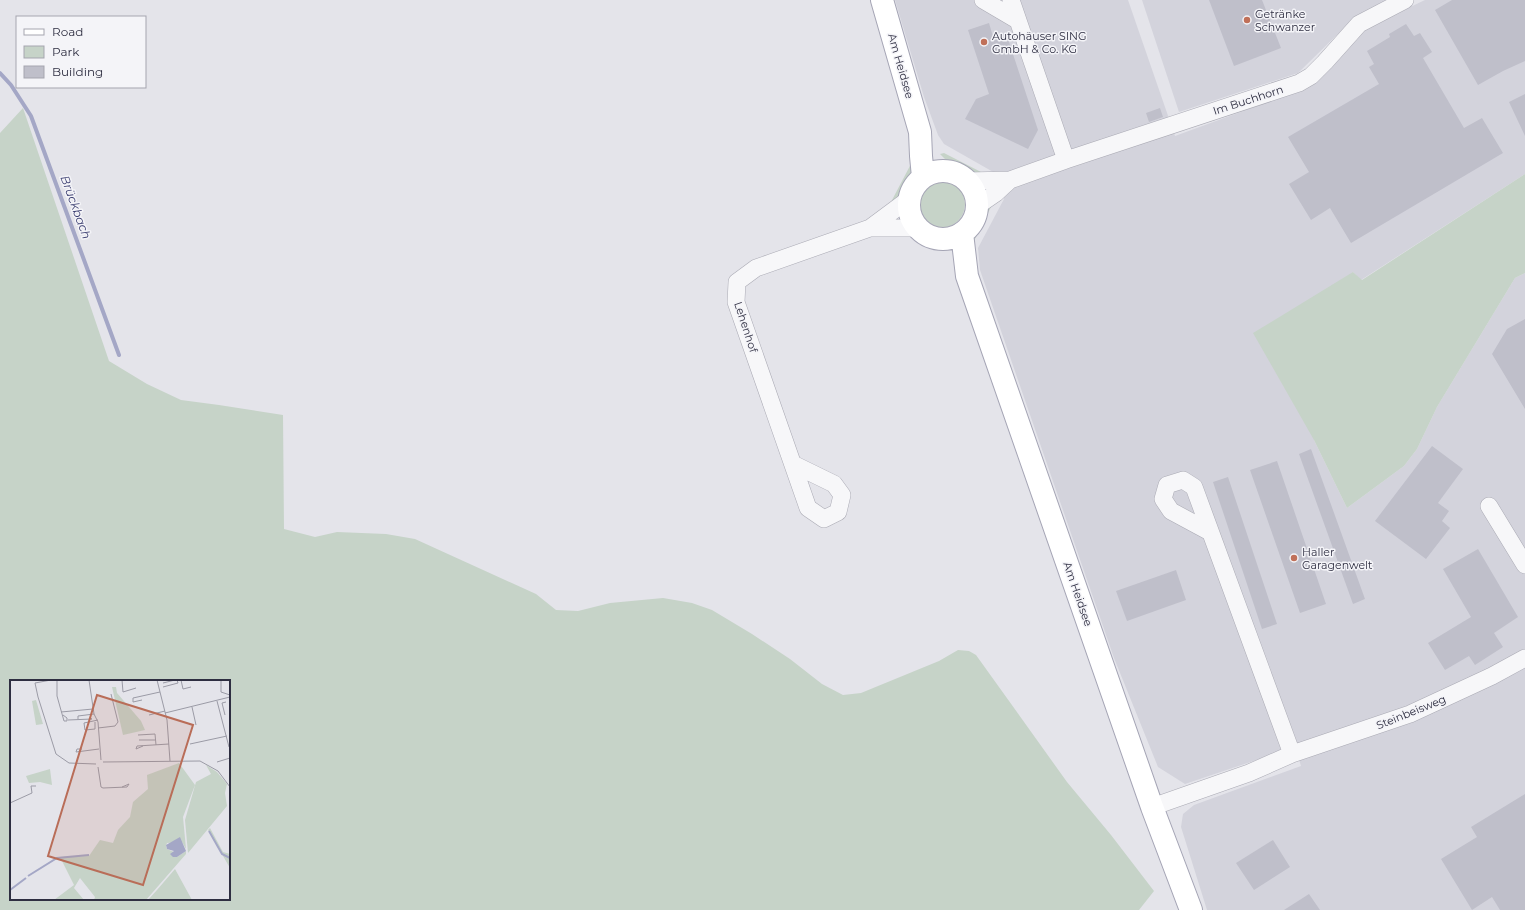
<svg xmlns="http://www.w3.org/2000/svg" width="1525" height="910" font-family="Montserrat,sans-serif">
<rect width="100%" height="100%" fill="#e4e4ea"/>
<path fill="#d3d3dc" d="M895,0H1128L1175,136L1301,90L1333,66L1366,28L1425,0H1525V174L1361,280L1353,272L1314,440L1347,508L1404,466L1417,449L1437,407L1515,278L1525,273V910H1207L1181,827L1183,814L1194,805L1301,766L1295,747L1185,784L1158,767L1114,658L980,270L978,248L1004,199L995,173L944,144L938,135L924,97Z
M1142,0H1387L1347,25L1298,73L1179,112Z"/>
<path fill="#c6d3c8" fill-rule="evenodd" d="M23,108L109,361L147,384L181,400L219,405L283,415L284,529L315,537L337,532L386,534L415,539L536,594L556,610L578,611L610,603L663,598L692,603L712,610L752,634L790,659L822,684L843,695L861,693L939,661L958,650L969,651L976,655L1067,782L1111,835L1154,891L1139,910H0V133ZM11,681H229V899H11Z
M944,153L981,172L967,173L951,165L940,154Z
M912,162L913,172L898,199L891,202Z
M1525,174V273L1515,278L1437,407L1417,449L1404,466L1347,508L1314,440L1253,333L1353,272L1362,280Z
M917 204a24 24 0 1 1 48 0a24 24 0 1 1-48 0Z
M991,201V207L973,243L971,232C979,220 981,212 991,201Z"/>
<g fill="none" stroke-linecap="round" stroke-linejoin="round">
<path stroke="#a4a7c6" stroke-width="4" d="M0,73L11,85L31,116L119,355"/>
</g>
<path fill="#bfbfca" d="M1209,0H1262L1281,48L1234,66Z
M1452,0H1525V61L1503,71L1478,85L1435,10Z
M989,23L994,40L1007,36L1038,130L1028,149L965,119L976,99L989,94L968,30Z
M1406,24L1414,36L1420,33L1432,52L1423,58L1464,128L1482,118L1503,153L1351,243L1330,208L1311,220L1289,184L1309,172L1288,137L1379,84L1369,67L1374,64L1367,51L1390,37L1389,34Z
M1525,94V136L1509,102Z
M1160,108L1163,117L1149,122L1146,113Z
M1525,319V409L1492,354L1507,329Z
M1432,446L1463,469L1438,503L1449,511L1442,521L1450,528L1426,559L1375,521Z
M1311,449L1365,599L1353,604L1299,454Z
M1277,461L1326,604L1300,613L1250,470Z
M1228,477L1277,624L1262,629L1213,482Z
M1478,549L1518,617L1494,633L1503,647L1475,665L1469,656L1445,670L1428,643L1471,617L1443,569Z
M1176,570L1186,600L1127,621L1116,591Z
M1525,794V910H1500L1492,897L1472,910L1441,859L1477,837L1471,827Z
M1273,840L1290,867L1254,890L1236,863Z
M1309,894L1320,910H1284Z"/>
<g fill="none" stroke-linecap="round" stroke-linejoin="round">
<g stroke="#aaaab4" stroke-width="18">
<path id="minor" d="M983,0L1017,20
M1011,0L1066,160
M967,181L1010,180L1066,160L1299,83L1311,76L1325,62L1359,24L1405,0
M977,206L996,193L1010,180
M870,228H918
M793,464L834,484L842,495L838,512L824,519L808,508L736,302L737,282L756,268L870,228L909,199
M1489,506L1525,565
M1210,532L1171,511L1163,499L1167,485L1183,480L1194,487L1292,754
M1152,807L1249,773L1292,754L1410,714L1492,676L1525,658"/>
</g>
<g stroke="#a5a5b5" stroke-width="24">
<path id="major" d="M882,0L920,132L921,156L923,177
M909 205a34 34 0 1 1 68 0a34 34 0 1 1-68 0Z
M962,233L967,276L1152,807L1191,910"/>
</g>
<use href="#minor" stroke="#f7f7f9" stroke-width="17"/>
<use href="#major" stroke="#fff" stroke-width="22"/>
</g>
<g fill="#c07059" stroke="#f4f4f8" stroke-width="1.5">
<circle cx="1247" cy="20" r="4"/>
<circle cx="984" cy="42" r="4"/>
<circle cx="1294" cy="558" r="4"/>
</g>
<g text-anchor="middle" dominant-baseline="central" stroke-width="3" stroke-linejoin="round" paint-order="stroke">
<g font-size="11" fill="#2e2e41" stroke="#f4f4f8" text-anchor="start">
<text x="1255" y="14">Getränke<tspan x="1255" dy="13">Schwanzer</tspan></text>
<text x="992" y="36">Autohäuser SING<tspan x="992" dy="13">GmbH &amp; Co. KG</tspan></text>
<text x="1302" y="552">Haller<tspan x="1302" dy="13">Garagenwelt</tspan></text>
</g>
<g font-size="11" fill="#2e2e41" stroke="#f4f4f8">
<text transform="translate(901 66) rotate(74)">Am Heidsee</text>
<text transform="translate(1248 100) rotate(-18)">Im Buchhorn</text>
<text transform="translate(746 327) rotate(72)">Lehenhof</text>
<text transform="translate(1078 594) rotate(71)">Am Heidsee</text>
<text transform="translate(1411 712) rotate(-22)">Steinbeisweg</text>
</g>
<g font-size="12" font-style="italic" fill="#3c3f71" stroke="#f4f4f8">
<text transform="translate(76 207) rotate(70)">Brückbach</text>
</g>
</g>
<g transform="translate(10 680)">
<rect width="220" height="220" fill="#e4e4ea"/>
<path d="M102,7H106L107,13L131,41L135,50L113,55ZM26,20L33,44L26,45L22,21ZM169,83L185,105L173,137L176,169L172,162L157,163L156,166L157,169L164,172L163,177H167L176,171V174L136,220H84L85,217L70,198L64,208L74,220H44L64,205L50,177L79,176L90,160L103,163L108,150L120,137L123,122L138,109L137,95ZM196,85L207,92L217,104L215,113L217,126L178,173L175,140L186,102L201,94ZM40,89L42,105L30,102L19,103L16,96ZM200,148L213,172L220,174V188L198,150ZM165,189L182,220H138L147,210Z" fill="#c6d3c8"/>
<path d="M170,157L176,171L167,177H163L160,174L164,171L157,169L156,165Z" fill="#a4a7c6"/>
<path fill="none" stroke="#a4a7c6" stroke-width="2" d="M199,151L212,174L220,178M18,196L47,178L79,175M0,210L16,198"/>
<path fill="none" stroke="#9b9ba6" stroke-width="1" d="M79,0L84,34L88,42L91,80M112,0L113,12L126,8M147,0L157,40L160,81M171,0L173,9L181,7M211,0V12L220,15M47,1V16L54,41H57V38L53,35M25,3L41,0M25,3L28,17L46,74L59,83L86,84M153,3L165,0M153,7L168,3L167,0M132,20L123,22V18L150,12M207,21L219,67M182,27L186,45M51,32L83,29M155,33L220,17M139,35L155,31M215,35L212,23L216,22M68,39V36L84,34M58,40L82,39L80,38M85,42V49L75,50L74,43L88,40M88,48L105,46L108,42L101,14M128,55L145,54L146,65M129,60H145M180,64L217,56M133,66L126,69L127,66L159,64M72,69H67L66,72L89,69M93,82L190,81L208,91L220,107M207,82L220,78M88,87L91,107L93,108L117,107L119,104L112,107M0,123L22,113L21,106H26"/>
<path fill="#b96d58" fill-opacity="0.15" stroke="#b96d58" stroke-width="2" d="M87,15L183,45L133,205L38,176Z"/>
<rect width="220" height="220" fill="none" stroke="#2e2e41" stroke-width="2"/>
</g>
<rect x="16" y="16" width="130" height="72" fill="#f4f4f8" stroke="#a5a5af"/>
<rect x="24" y="29" width="20" height="6" fill="#ffffff" stroke="#a5a5af"/>
<text x="52" y="36" font-size="12" fill="#2e2e41">Road</text>
<rect x="24" y="46" width="20" height="12" fill="#c6d3c8" stroke="#a5a5af"/>
<text x="52" y="56" font-size="12" fill="#2e2e41">Park</text>
<rect x="24" y="66" width="20" height="12" fill="#bfbfca" stroke="#a5a5af"/>
<text x="52" y="76" font-size="12" fill="#2e2e41">Building</text>
</svg>
